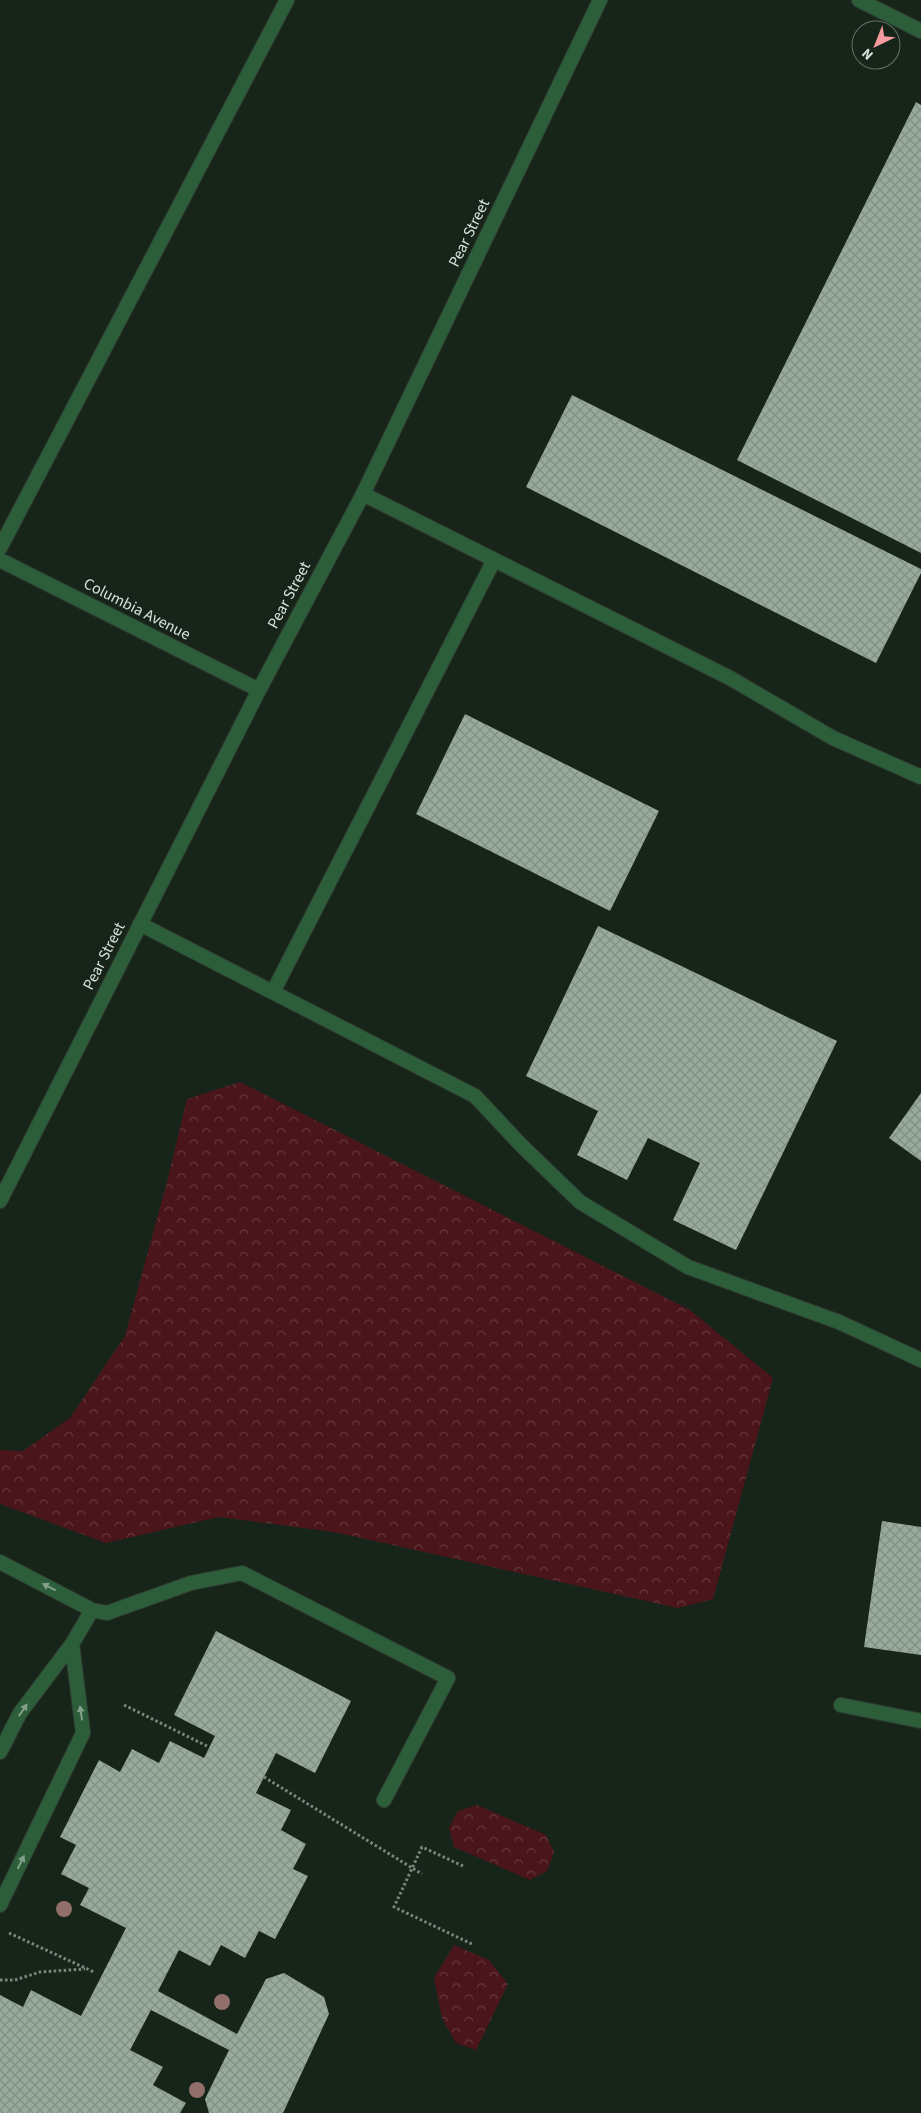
<svg xmlns="http://www.w3.org/2000/svg" width="921" height="2113" font-family="'Source Sans 3',sans-serif">
<defs>
<pattern id="forest-crowns" width="20" height="18" patternUnits="userSpaceOnUse" patternTransform="scale(1.25)"><rect width="20" height="18" fill="#4b161b"/><path d="M2 6a3 3 0 1 1 6 0M12 15a3 3 0 1 1 6 0" fill="none" stroke="#64383c"/></pattern>
<pattern id="building-cross-hatch" width="8" height="8" patternUnits="userSpaceOnUse" patternTransform="scale(1.25)"><rect width="8" height="8" fill="#98aa9b"/><path d="M0 0l8 8M0 8l8-8" fill="none" stroke="#829084"/></pattern>
</defs>
<rect width="100%" height="100%" fill="#162419"/>
<path fill="url(#forest-crowns)" d="M240,1082L690,1310L773,1378L713,1599L678,1608L334,1532L219,1517L106,1543L0,1504V1450L23,1451L70,1418L125,1336L167,1182L187,1099Z
M477,1805L546,1835L554,1852L547,1871L530,1880L454,1847L449,1828L458,1811Z
M454,1945L489,1960L508,1984L476,2050L456,2043L442,2018L434,1978Z"/>
<path fill="url(#building-cross-hatch)" d="M916,102L921,105V553L737,460Z
M572,395L921,569V573L876,663L526,487Z
M465,714L659,811L610,911L416,814Z
M598,926L837,1041L736,1250L673,1220L700,1163L648,1138L627,1180L577,1155L598,1111L526,1076Z
M921,1093V1161L889,1138Z
M882,1521L921,1527V1655L864,1647Z
M216,1631L351,1701L315,1773L276,1753L256,1793L291,1810L281,1830L306,1844L293,1869L308,1876L275,1939L259,1931L245,1958L221,1945L210,1966L179,1950L158,1991L237,2034L266,1979L284,1973L324,1997L329,2014L283,2113H209L205,2099L229,2050L151,2010L130,2050L163,2067L153,2085L186,2103L180,2113H0V1995L23,2007L31,1990L81,2016L126,1928L80,1905L89,1888L61,1874L76,1845L60,1837L99,1760L120,1772L132,1749L159,1763L170,1741L204,1758L215,1736L174,1715Z"/>
<g fill="none" stroke-linecap="round" stroke-linejoin="round">
<g stroke="#313f34" stroke-width="16">
<path id="service" d="M363,494L730,678L833,738L921,777
M0,548L287,0
M140,924L475,1096L521,1145L580,1202L688,1267L839,1322L921,1360
M273,992L494,560
M0,1562L92,1610L107,1613L191,1583L242,1573L448,1678L384,1800
M841,1705L921,1721
M0,1752L20,1713L72,1644L92,1610
M0,1905L83,1733L72,1644"/>
</g>
<g stroke="#313f34" stroke-width="16">
<path id="minor" d="M859,0L921,31
M0,560L259,690
M0,1201L259,690L363,494L600,0"/>
</g>
<path stroke="#7b877d" stroke-width="3" stroke-dasharray="2.5 2.5" stroke-linecap="butt" d="M124,1705L209,1747
M264,1777L422,1874
M463,1866L422,1847L394,1907L474,1945
M9,1933L94,1972
M0,1980H15L40,1972L85,1969"/>
<use href="#service" stroke="#2c5e3a" stroke-width="14"/>
<use href="#minor" stroke="#2c5e3a" stroke-width="14"/>
</g>
<g fill="#936f6b">
<circle cx="64" cy="1909" r="8"/>
<circle cx="222" cy="2002" r="8"/>
<circle cx="197" cy="2090" r="8"/>
</g>
<defs><path id="oneway-solid" d="M-6-.8H1V-3.2L6.5 0L1 3.2V.8H-6Z" transform="scale(1.25)"/></defs>
<g fill="#82a08a">
<use href="#oneway-solid" transform="translate(49 1587) rotate(-153)"/>
<use href="#oneway-solid" transform="translate(23 1710) rotate(-56)"/>
<use href="#oneway-solid" transform="translate(81 1713) rotate(-98)"/>
<use href="#oneway-solid" transform="translate(21 1862) rotate(-64)"/>
</g>
<g text-anchor="middle" dominant-baseline="central" stroke-width="5" stroke-linejoin="round" paint-order="stroke">
<g font-size="16" fill="#d9e2da" stroke="#162419">
<text transform="translate(469 233) rotate(-64)">Pear Street</text>
<text transform="translate(289 595) rotate(-62)">Pear Street</text>
<text transform="translate(137 609) rotate(27)">Columbia Avenue</text>
<text transform="translate(104 956) rotate(-63)">Pear Street</text>
</g>
</g>
<g transform="translate(876 45) rotate(223)"><circle r="24" fill="#162419" stroke="#647066"/>
<path d="M0-4L9 19L0 12L-9 19Z" fill="#f59b9d"/>
<text y="-8" font-size="14" font-weight="bold" text-anchor="middle" fill="#d9e2da">N</text>
</g>
</svg>
